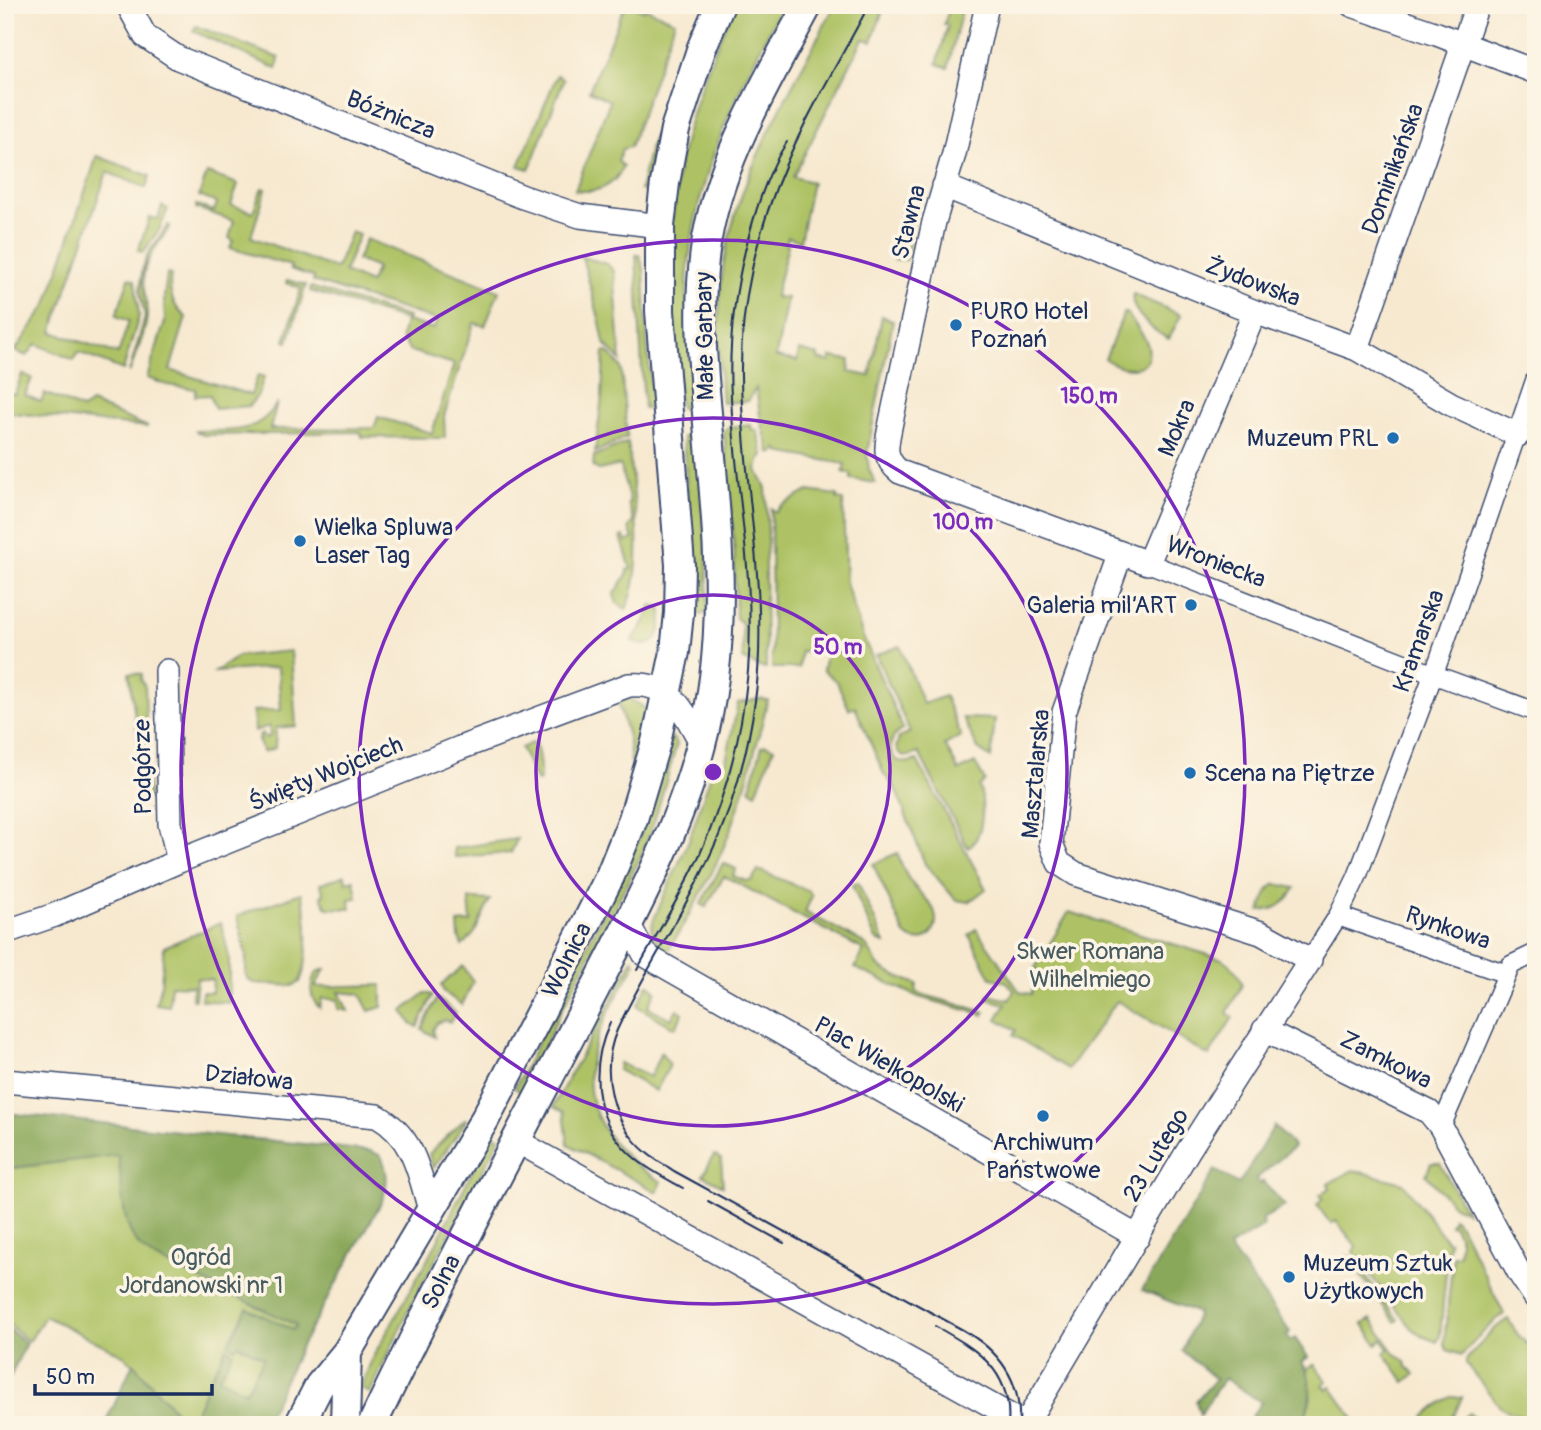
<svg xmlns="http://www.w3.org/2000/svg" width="1541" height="1430" font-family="Pangolin,sans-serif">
<rect width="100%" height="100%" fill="#fcf5e5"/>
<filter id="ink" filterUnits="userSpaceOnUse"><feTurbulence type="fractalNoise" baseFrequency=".0143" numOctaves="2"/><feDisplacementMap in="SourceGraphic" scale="14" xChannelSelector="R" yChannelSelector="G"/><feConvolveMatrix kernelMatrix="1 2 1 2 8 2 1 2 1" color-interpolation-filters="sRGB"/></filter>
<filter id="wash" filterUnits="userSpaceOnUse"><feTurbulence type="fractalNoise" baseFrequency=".00686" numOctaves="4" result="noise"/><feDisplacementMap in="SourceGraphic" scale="28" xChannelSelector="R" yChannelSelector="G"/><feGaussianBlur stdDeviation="1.57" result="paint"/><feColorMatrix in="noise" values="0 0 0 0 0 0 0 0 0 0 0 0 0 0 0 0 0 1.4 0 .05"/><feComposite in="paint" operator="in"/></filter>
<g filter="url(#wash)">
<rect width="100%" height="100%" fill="#f7e9d0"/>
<path fill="#aec265" stroke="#647862" stroke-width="2" d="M625,5H633L644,11L645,8L675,21L630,147L622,149L618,161L623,167C614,187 596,194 575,190L610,101L589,91Z
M734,5H783C736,92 689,189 687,290C686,329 691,368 694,407L680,408C673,333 665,254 677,178C686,118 710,60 734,5Z
M835,5H885L872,41L863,39L793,177L812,182L800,241L788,237L786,244L788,245L775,297L787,298L776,357L797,361L799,350L818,355V359L830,362L831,357L850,360L849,372L870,376L882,316L893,321L867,453L869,469L875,483L851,479V474L843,472L845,464L778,452V449H775L774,453H770L761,421L756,388L748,401L722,403C719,364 717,324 721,285C730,185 790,93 835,5Z
M945,5H963L948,68L937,64L948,25L944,24L950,7Z
M196,26L279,58L277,69L193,31Z
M557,75L564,79L532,162L529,169L519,166Z
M665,105H667L651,176L643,191L640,190L650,147Z
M97,156L150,176L146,188L107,172L52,332L118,354L129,321L116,316L129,278L135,280L139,316L123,370L78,352L74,360L36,344L27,356L15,351L47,304Z
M207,173L238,184L231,205L253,212L262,188L266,189L251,237L336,269L351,232L359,235L344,272L370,283L377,268L357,260L366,239L499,291L485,326L474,323L444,416L445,438L362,437L361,432L203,435L195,431C228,430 258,436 277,403L270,429L374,428L378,417L432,433L454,364L410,351L401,337L406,320L310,291L311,287L408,317L407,321L434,329L437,320L313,281L314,277L290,269L291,266L230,248L233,240L229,238L234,221L196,208V205L214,211L217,203L199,196Z
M904,200L911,202L915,211L906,260L893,259Z
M162,206L168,209L159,230L143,252L138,251L150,217L158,219Z
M168,225L170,226C162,240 150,252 145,268C140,287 148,299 147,316C146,334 135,356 129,373L145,317L140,292L142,271L147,255Z
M636,255H639L644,269L647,341L653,408L644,409Z
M582,257L607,264L614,271L621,361L604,343L600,322Z
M167,274L171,275C168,292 172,306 186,317L170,370L251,395L258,375L264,377L258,395L249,406L215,409L210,395L195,396L196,389L167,385L147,378L165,321L164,298Z
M287,280L306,285L288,342L285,341L301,288L286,283Z
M1133,294L1181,315L1169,339C1156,333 1128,311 1133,294Z
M1124,313H1127C1133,323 1145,335 1148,346C1153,376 1120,370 1105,359Z
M604,352H608L621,367L627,437L595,452L602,397Z
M22,374L32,378L25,395L41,402L45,393L82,409L91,403L148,427L5,412V392L15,394Z
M751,425L752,430H757L763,455L759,460L757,470L766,488L768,537L765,564L766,668H762L743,659L742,623L736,618L734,542L724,433L728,427Z
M696,436L707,556L708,612L701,615L694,611V575L683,437Z
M628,442C632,490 648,565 626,609L617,603L614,595L628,573L627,570L631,569L621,537L624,536L626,542L633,539L629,527L634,522L628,503L630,502L620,465L599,470L593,467L594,456Z
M808,491L837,495V499L843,500L846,583L863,637L903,729C879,743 892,771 917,760L986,889L969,902L956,900L925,864L895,788L884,774L855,707L849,709L837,682L823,670L826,653L801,651L799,668H772L771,508L776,512L782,505Z
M652,605L661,609L662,612C662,631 657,654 632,641L643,625Z
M900,646L923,704L945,696L961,736L945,745L959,771L975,763L985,781L979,786C985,804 984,837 968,848L919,753L905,757L899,753L896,748L899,738L910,732L876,655Z
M291,651L296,726L276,728L275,748L263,752L258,740L261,739L259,735L263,733L265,738L270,736L269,726L255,731L253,711L281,710L278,667L215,672L238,656Z
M129,673L142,674L141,680L145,687L149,799H146Z
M628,698L642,706L647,713L636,763L631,762L628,737L618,702Z
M759,699L768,700C756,745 746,791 729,834C712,878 687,918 664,958L656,951L658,947L655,944L657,940L651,936L653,921L689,840L713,768L726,761L738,703Z
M963,718L995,719L991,758L978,749Z
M671,736L677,744L654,822L640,858L557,1019L523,1093L515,1088L631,859L652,807Z
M534,742C540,753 540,768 540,781L537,782L521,748Z
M766,745L774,748L756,793L750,789L762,746Z
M517,839L511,853L455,857L454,848Z
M897,853C902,865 906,878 915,887C922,896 932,902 935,913C941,933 919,951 904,933L873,864Z
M723,863L736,869L733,876L746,881L752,880L758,870L809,891L812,896L805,912L862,942C871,948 872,958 879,966C889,975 905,979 917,984L916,991L921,994L985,1012L984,1015L919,997L855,968L864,950L724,876L706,907L701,904Z
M345,875L346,882L354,880L357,898L349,899L351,909L327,908L321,896L324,894L320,884Z
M858,883L885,943L876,940L852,885Z
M1275,884L1295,888C1287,903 1277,910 1260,911L1268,890Z
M301,893C309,917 310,959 300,982L292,986L254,983L248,980L246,975V955L237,916Z
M469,899L490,900L474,934L462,946L459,937L458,923L471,922Z
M1069,912L1222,959C1232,965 1239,973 1242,985L1227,1013L1233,1017L1209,1056L1117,1001L1068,1069L1013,1035L1016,1030L997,1019L1006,1004L988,999L989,995L1009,1000L1014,991L1007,982L991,978L969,935L976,929L1020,992L1031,994L1039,973L1035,968Z
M221,923L229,957V1003L201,1000L202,992H212L213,980L197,978L195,1000L192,999L193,986L171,985L169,1006L156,1004L161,984L164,947Z
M633,959L635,964C620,992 601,1020 593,1051C577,1110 614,1154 662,1182L657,1192L568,1144L564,1112L553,1107Z
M463,966L473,982L462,1005L444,992L441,985Z
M325,969L315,987L382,985V1007L369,1011L360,994L339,992L348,1011L338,1009V1000L322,998L320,1008C309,999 309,983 317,972Z
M648,984L656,991L648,1007L671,1019L677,1009L683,1013L675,1028L637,1006Z
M425,993L433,995L418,1027L411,1023L403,1011Z
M437,998L456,1013L450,1022L445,1020L437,1023L433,1030L435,1037L422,1029Z
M661,1052L670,1065L656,1091L618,1070L619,1063L650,1077Z
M5,1113L375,1175L251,1425H186L177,1420L179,1415L125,1356L45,1316L29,1342L5,1321Z
M465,1119L467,1120L433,1169L429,1154Z
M491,1134L500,1138L409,1309L370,1393L361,1388L372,1359L434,1248Z
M714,1155L721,1159L723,1186L703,1175Z
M1431,1163H1440L1466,1212L1454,1206L1426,1175Z
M1353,1170L1403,1183L1447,1241H1449L1440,1336L1437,1342L1422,1336L1411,1328L1353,1252L1356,1246L1336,1221L1331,1224L1317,1205L1323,1199L1320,1195L1330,1188L1328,1184Z
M1453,1218L1460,1225L1504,1314C1487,1325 1476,1341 1462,1355L1447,1350L1444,1343L1453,1256L1459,1255L1460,1240L1454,1226L1450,1225Z
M1346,1255L1365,1275L1398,1320L1395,1322Z
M1371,1319L1395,1353L1407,1363L1406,1366L1415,1374L1405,1382L1384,1353L1389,1349L1382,1340L1377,1344L1363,1324Z
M1508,1319L1518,1335L1536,1352V1423L1501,1408L1466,1364V1360L1494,1329Z
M1314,1364L1327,1381L1323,1385L1327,1390L1331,1387L1356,1422L1353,1425H1303L1311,1398L1307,1369Z
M1451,1397H1462L1456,1411L1445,1425H1415L1442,1402Z
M1469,1413L1485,1425H1454Z"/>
<path fill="#8aa85a" stroke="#526c5c" stroke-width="2" d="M5,1113L371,1151L381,1156C389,1173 388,1186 381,1203L300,1348L264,1425H190L210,1379L226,1348L233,1352L219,1378L245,1392L264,1358L238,1344L235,1348L228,1344L247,1308L293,1330L296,1325L153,1257C117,1236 124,1191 118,1155L5,1169Z
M1274,1126L1294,1147L1256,1179L1260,1184L1263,1181L1285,1206L1261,1220L1264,1226L1229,1247L1290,1332L1287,1336L1290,1341L1295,1338L1308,1357L1302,1362C1316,1382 1309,1403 1303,1425H1246L1261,1402L1224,1378L1200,1415L1196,1401L1216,1379L1182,1351L1198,1313L1142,1290L1215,1170L1239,1184Z
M5,1326L26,1343L5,1388Z
M133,1363L179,1416L175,1425H105Z"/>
</g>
<g filter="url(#ink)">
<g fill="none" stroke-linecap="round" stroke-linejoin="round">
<g stroke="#3c4b6f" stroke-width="21">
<path id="pedestrian" d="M1148,563L1432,674L1536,712
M1338,916L1507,974
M1310,960L1338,916L1357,877L1440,657L1536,378
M1441,1127L1511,965L1536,953"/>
</g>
<g stroke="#3c4b6f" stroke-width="26">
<path id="minor" d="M128,5L145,36L178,58L523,197L580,216L660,226
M987,5L954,154L934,222L891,422C887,444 881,457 900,472L1148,563L1255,312
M1352,5L1437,34L1536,72
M944,186L1255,312L1357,349L1451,404L1518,435
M1357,349L1477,5
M167,671L170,824L179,861
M628,923L645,955L1138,1237
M5,932L55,915L179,861L460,748L629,685C672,681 683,711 702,744
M1264,1030L1429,1112L1441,1127L1520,1274L1536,1298
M5,1081L377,1116C414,1137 419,1172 430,1210
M515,1140L1025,1424
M1025,1425L1188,1151L1310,960L1261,933L1076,874L1059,863L1051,843L1064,712L1121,553"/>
</g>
<g stroke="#3c4b6f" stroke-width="32">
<path id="tertiary" d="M299,1425L319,1386L347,1352L485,1119L585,926L610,876L633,819L656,742L675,652L679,613L680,565L660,311V226L665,183L675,129L702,47L720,5
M345,1425L347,1352
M372,1425C439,1284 513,1148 584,1010C627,926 677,836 701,745C729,640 718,539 709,434C703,373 697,311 705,251C717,163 767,82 808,5"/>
</g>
<use href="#pedestrian" stroke="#fff" stroke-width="18"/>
<use href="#minor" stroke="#fff" stroke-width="23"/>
<use href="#tertiary" stroke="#fff" stroke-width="28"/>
<path stroke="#1b2f5e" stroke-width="2" d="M869,5C841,58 809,110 786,164C757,230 740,304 741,376C742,484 770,592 755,701C747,757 732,811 707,862C680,919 644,972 617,1030C599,1072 612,1124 647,1153C655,1160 665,1165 674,1171L963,1330C1000,1351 1022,1381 1019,1425
M637,970C658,931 682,894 700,854C726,796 742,734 748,671C756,580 735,487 731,397C728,342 735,287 749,235C758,203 769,169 787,142
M610,1023C588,1070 594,1126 637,1160C651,1171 667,1179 683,1188
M708,1201L784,1243
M935,1326C976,1349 1013,1370 1008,1425"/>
</g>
</g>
<g fill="none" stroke="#7b2cbf" stroke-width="3.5">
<circle cx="713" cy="772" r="177"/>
<circle cx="713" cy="772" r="354"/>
<circle cx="713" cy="772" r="532"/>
</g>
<g fill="#1f6fb2" stroke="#fcf5e5" stroke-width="2.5">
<circle cx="956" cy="325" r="7"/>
<circle cx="1393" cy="438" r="7"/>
<circle cx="300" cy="541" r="7"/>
<circle cx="1191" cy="605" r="7"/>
<circle cx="1190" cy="773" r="7"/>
<circle cx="1043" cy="1116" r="7"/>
<circle cx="1289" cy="1277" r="7"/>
</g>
<g text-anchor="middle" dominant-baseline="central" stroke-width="7" stroke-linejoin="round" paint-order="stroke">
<g font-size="24" fill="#1b2f5e" stroke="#fcf5e5">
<text transform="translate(391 115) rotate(22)">Bóżnicza</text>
<text transform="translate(1393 169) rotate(-70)">Dominikańska</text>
<text transform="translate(909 222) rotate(-76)">Stawna</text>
<text transform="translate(1253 282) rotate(21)">Żydowska</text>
<text transform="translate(705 336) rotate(-91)">Małe Garbary</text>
<text transform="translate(1177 428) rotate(-67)">Mokra</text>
<text transform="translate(1216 562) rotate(21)">Wroniecka</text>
<text transform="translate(1419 641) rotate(-70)">Kramarska</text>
<text transform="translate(143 767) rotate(-91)">Podgórze</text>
<text transform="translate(326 774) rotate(-22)">Święty Wojciech</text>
<text transform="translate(1036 774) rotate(-85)">Masztalarska</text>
<text transform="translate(1448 928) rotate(19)">Rynkowa</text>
<text transform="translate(567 960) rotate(-63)">Wolnica</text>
<text transform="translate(1386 1060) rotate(27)">Zamkowa</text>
<text transform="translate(889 1065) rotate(30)">Plac Wielkopolski</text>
<text transform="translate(249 1078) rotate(6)">Działowa</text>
<text transform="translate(1156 1155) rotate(-59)">23 Lutego</text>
<text transform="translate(441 1282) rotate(-63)">Solna</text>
</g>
<g font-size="24" fill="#1b2f5e" stroke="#fcf5e5" text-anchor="start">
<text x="970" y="311">PURO Hotel<tspan x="970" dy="28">Poznań</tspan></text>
<text x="1379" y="438" text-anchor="end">Muzeum PRL</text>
<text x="314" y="527">Wielka Spluwa<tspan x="314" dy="28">Laser Tag</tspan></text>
<text x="1177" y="605" text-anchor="end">Galeria mil’ART</text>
<text x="1204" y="773">Scena na Piętrze</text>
<text x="1043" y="1142" text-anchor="middle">Archiwum<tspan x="1043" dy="28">Państwowe</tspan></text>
<text x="1303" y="1263">Muzeum Sztuk<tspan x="1303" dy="28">Użytkowych</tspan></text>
</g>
<g font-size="24" fill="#475b60" stroke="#fcf5e5">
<text x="1090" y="951">Skwer Romana<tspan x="1090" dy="28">Wilhelmiego</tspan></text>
<text x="201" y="1257">Ogród<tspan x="201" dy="28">Jordanowski nr 1</tspan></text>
</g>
</g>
<circle cx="713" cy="772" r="10" fill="#7b2cbf" stroke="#fcf5e5" stroke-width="3.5"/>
<g font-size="21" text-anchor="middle" font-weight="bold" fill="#7b2cbf" stroke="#fcf5e5" stroke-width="7" stroke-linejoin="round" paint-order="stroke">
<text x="1089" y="403">150 m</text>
<text x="963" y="529">100 m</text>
<text x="838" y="654">50 m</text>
</g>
<rect width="1541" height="1430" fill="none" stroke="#fcf5e5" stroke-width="28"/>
<path d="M35 1384v10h177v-10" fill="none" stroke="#1b2f5e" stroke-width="3.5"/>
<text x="46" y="1384" font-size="21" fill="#1b2f5e" stroke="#fcf5e5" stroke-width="5" paint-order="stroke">50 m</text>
</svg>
